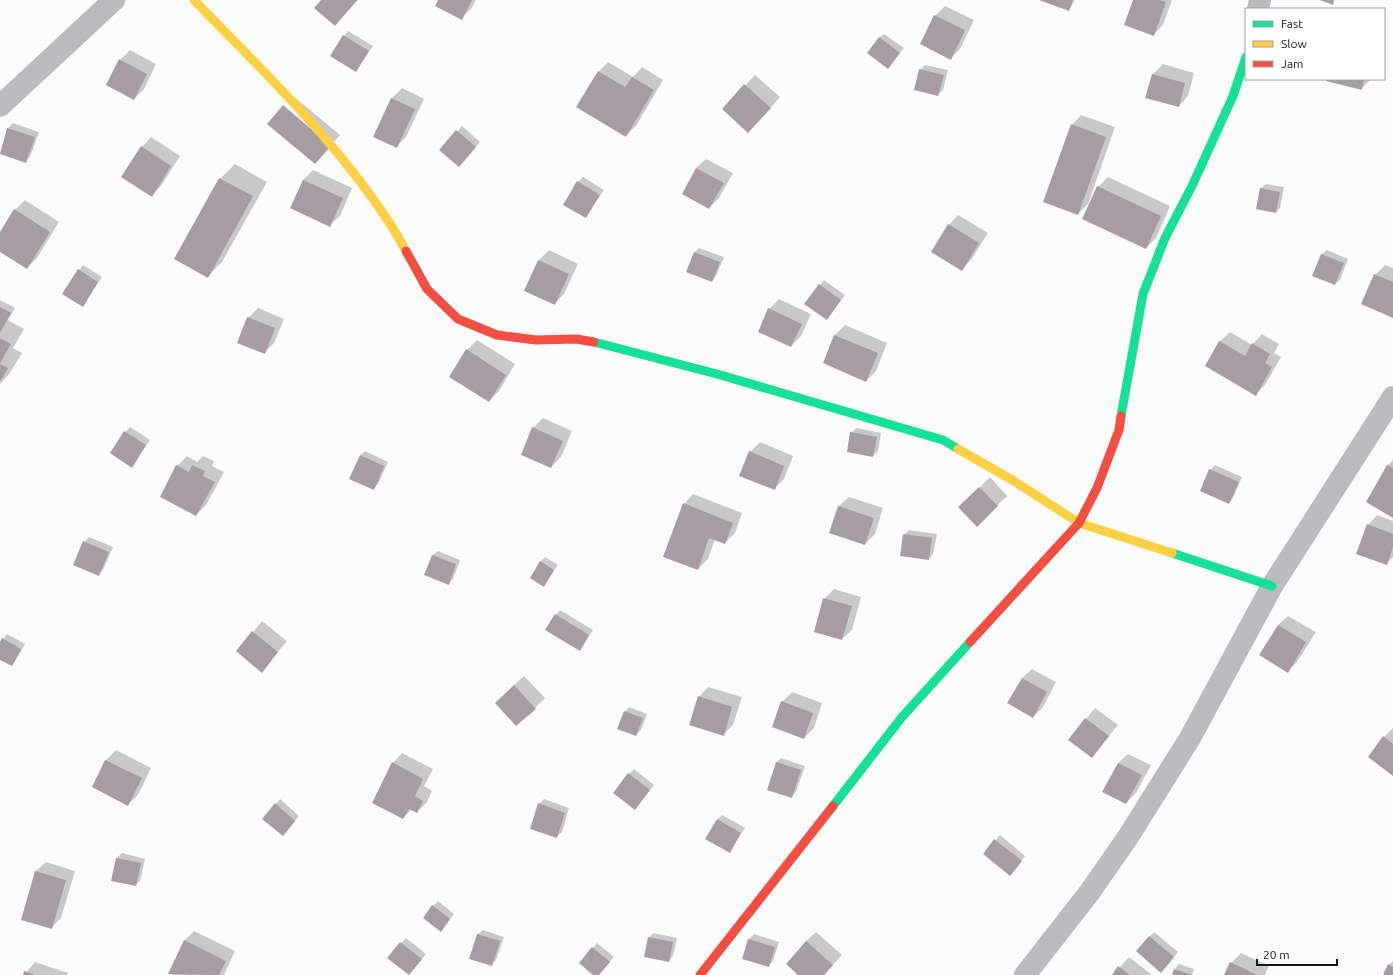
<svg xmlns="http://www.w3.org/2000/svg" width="1393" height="975" font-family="Ubuntu,sans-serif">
<rect width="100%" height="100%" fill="#fbfbfb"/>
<path fill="#0003" d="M322,0H358L335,25Z
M439,0H476L471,9L461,18Z
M1041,0H1075L1069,10Z
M1134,0H1172L1163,25L1153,35Z
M945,6L974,20L960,49L951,58L935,16Z
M348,31L373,46L356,70L344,36Z
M884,34L904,48L888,68L879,38Z
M130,50L156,64L144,89L134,99L107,85L120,60Z
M608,62L633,77L642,67L663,80L636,126L626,135L598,72Z
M1163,64L1194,73L1188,96L1179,106L1147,97L1153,74Z
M925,65L948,70L943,90L938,95L920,70Z
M755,75L780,97L758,122L723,109Z
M1327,79H1371L1361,89Z
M402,88L424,99L406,137L396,147L374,137L392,98Z
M293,96L340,135L324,153Z
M1081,115L1115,127L1088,204L1078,214L1072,125Z
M13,123L39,132L30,157L25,161L0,153L8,128Z
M462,126L480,142L464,161L441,150Z
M151,137L180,156L161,186L151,196L142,147Z
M706,159L733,173L719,198L709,208L696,168Z
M235,164L267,182L222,262L208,276L176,259L220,179Z
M313,170L352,188L340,216L330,225L303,180Z
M583,177L604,190L585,217L578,182Z
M1108,177L1170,206L1156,238L1146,248L1098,187Z
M1266,184L1284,187L1280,208L1276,212L1261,188Z
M25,200L59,222L37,258L27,268L0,251V234L15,210Z
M958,215L988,233L971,260L961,270L949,225Z
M699,248L724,257L716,276L712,281L695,252Z
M549,250L578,264L564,294L554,304L525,290L539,260Z
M1327,250L1348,259L1340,280L1335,284L1322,254Z
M83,265L102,277L83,306L79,270Z
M1385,265L1393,268V316L1375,275Z
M824,280L845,295L826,319L806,304Z
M779,299L811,314L801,336L791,346L769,309Z
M0,300L15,308L8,320L24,329L13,348L22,353L10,373L0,384Z
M258,308L284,319L274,343L264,353L248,318Z
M845,325L887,343L876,371L866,381L824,363L835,335Z
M1230,332L1252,345L1262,334L1279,344L1274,353L1281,357L1265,385L1255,395L1206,365L1220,341Z
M477,340L515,364L499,391L489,401L467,350Z
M543,418L572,431L561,457L551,467L533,428Z
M130,427L150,440L132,466L125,432Z
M856,428L881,433L878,451L873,456L851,433Z
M760,442L793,456L784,479L774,489L750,452Z
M365,451L388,462L378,484L373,489L360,456Z
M187,456L197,462L203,456L214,461L212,466L224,472L206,505L196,515L177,466Z
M1393,460V517L1368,502L1388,465Z
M1215,465L1242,477L1233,498L1229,503L1210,470Z
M990,477L1007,496L977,525L960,507Z
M693,494L742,513L735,533L725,543L715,539L708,559L698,569L684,504Z
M849,497L883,508L875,534L865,544L831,533L839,506Z
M1377,515L1393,521V557L1386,564L1368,525Z
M909,530L937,534L933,554L929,559L904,535Z
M89,537L113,547L103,570L98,575L84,542Z
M438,551L460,560L453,579L448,584L426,575L433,555Z
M545,557L558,565L544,585L540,562Z
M834,589L861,597L852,630L842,639L824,599Z
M560,610L593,630L580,650L556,615Z
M1288,616L1316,632L1297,662L1287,672L1278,625Z
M262,621L287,641L262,671L237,651Z
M7,634L25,644L16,660L12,665L0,659V644Z
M1032,669L1056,682L1043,707L1033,717L1022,678Z
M524,676L545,698L535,708L506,693Z
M708,687L742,697L733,725L723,735L699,697Z
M792,692L822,703L814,728L804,738L782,702Z
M629,707L647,714L641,730L636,735L625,712Z
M1095,708L1118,725L1092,757L1070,739Z
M1393,728V775L1384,737Z
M116,750L151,768L138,795L128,804L93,787L106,760Z
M402,753L433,769L424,786L432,791L427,802L417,812L412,809L403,818L393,763Z
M1128,754L1151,765L1136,793L1126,803L1118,763Z
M781,758L805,766L796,792L791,797L776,763Z
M634,769L654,785L639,804L629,774Z
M280,799L299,816L288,830L276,804Z
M544,799L569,808L562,832L557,836L539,804Z
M722,815L745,828L729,852L717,820Z
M1000,835L1025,856L1015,870L984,854Z
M122,853L145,859L140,881L135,885L112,880L117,858Z
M46,862L75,871L61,918L51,928L36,871Z
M438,901L454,914L441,931L433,906Z
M483,930L504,937L496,960L491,965L470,958L478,934Z
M194,931L235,951L224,975H173L169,973L184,941Z
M816,932L842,955L824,975H800L806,941Z
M1154,932L1178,952L1166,967L1137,951Z
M653,933L677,938L673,956L669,961L649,938Z
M754,934L779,942L773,961L768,966L743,958L749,939Z
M406,938L426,954L414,969L389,958Z
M597,943L614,957L598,975H595L593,948Z
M1241,953L1269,966L1265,975H1226L1231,963Z
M1129,957L1152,975H1113Z
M1393,961V975H1384L1389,965Z
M35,962L68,973L67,975H24Z
M1179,964L1194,969L1192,975H1173L1175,969Z"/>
<path fill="#a89ca4" d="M321,0H357L335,26L314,8Z
M438,0H472L462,20L435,6Z
M1039,0H1073L1069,11Z
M1133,0H1159L1166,2L1154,36L1124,25Z
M1320,0H1334L1333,5Z
M934,15L965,30L951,60L920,44Z
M343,35L369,51L356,72L330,56Z
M879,37L900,53L888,69L867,53Z
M119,59L147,74L134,100L106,85Z
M919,69L944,75L938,96L914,90Z
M598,71L625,87L632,77L654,90L626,137L576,107Z
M1152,74L1185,83L1179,107L1145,98Z
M1326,79H1364L1362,90L1326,81Z
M744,84L771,108L748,133L722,109Z
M391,98L415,109L397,148L373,137Z
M283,105L331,146L315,164L267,124Z
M1071,124L1106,137L1078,215L1043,202Z
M7,128L35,137L26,163L0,154Z
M456,130L476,147L459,167L439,150Z
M141,146L171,166L152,197L121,177Z
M696,168L724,183L709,209L682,194Z
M219,178L253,196L208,278L174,259Z
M303,180L343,198L330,227L290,208Z
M577,181L600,195L586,218L563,205Z
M1097,186L1161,216L1146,249L1082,219Z
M1260,188L1280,192L1276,213L1256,209Z
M14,209L50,232L27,269L0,252V232Z
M948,224L979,243L962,271L931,252Z
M694,252L720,262L712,282L686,272Z
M1321,254L1344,263L1335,285L1312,276Z
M538,260L569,274L555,305L524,291Z
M78,269L98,282L83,307L62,294Z
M1374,274L1393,282V318L1361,304Z
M819,284L841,300L827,320L804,304Z
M0,307L11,313L0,333Z
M768,308L802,324L791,347L758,332Z
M247,317L275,328L265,354L237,343Z
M834,335L878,353L866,382L823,363Z
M0,338L11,344L0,363Z
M1219,341L1245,356L1252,343L1270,354L1265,363L1272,367L1256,396L1205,366Z
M466,349L506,375L489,402L449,377Z
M0,364L8,368L0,382Z
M532,427L563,441L551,468L521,455Z
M124,431L146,445L132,468L110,453Z
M850,432L877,437L873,457L847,452Z
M749,451L784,466L775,490L739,476Z
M360,455L384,466L374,490L349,479Z
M176,465L189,472L192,465L205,471L203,476L215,482L196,516L160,497Z
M1387,465L1393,468V518L1366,502Z
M1209,469L1239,482L1229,504L1200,491Z
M979,487L998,506L977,527L958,507Z
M683,503L733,523L725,544L709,538L698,570L663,557Z
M838,506L874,518L865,545L829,533Z
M1367,524L1393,534V547L1387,565L1356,554Z
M903,534L932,538L929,560L900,556Z
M83,541L109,552L99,576L73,565Z
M432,555L456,564L449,585L424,575Z
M540,561L554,570L544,587L530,578Z
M823,598L852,606L842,640L814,632Z
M555,614L589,635L580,651L545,630Z
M1278,625L1306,642L1288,673L1259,655Z
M252,631L278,652L262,673L236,651Z
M2,638L21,649L12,666L0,660V642Z
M1022,678L1047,692L1033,718L1007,703Z
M514,685L536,709L516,726L495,703Z
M698,696L732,707L724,736L689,725Z
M781,701L813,713L804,739L772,727Z
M624,711L643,718L636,736L617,729Z
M1085,718L1109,736L1092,758L1068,740Z
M1383,736L1393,744V776L1368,757Z
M105,760L142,778L128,806L92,787Z
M392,762L423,779L415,796L423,801L417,813L409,809L403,819L372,803Z
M776,762L801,770L792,798L767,790Z
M1118,763L1142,775L1126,804L1102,792Z
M628,773L650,790L635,810L613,793Z
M275,803L295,821L283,836L262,819Z
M538,803L565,813L557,838L530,829Z
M717,819L741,833L730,853L705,839Z
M994,839L1022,861L1010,876L983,854Z
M116,858L141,863L136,886L111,881Z
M35,871L66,880L52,929L21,920Z
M432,905L450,919L441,932L423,918Z
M477,934L500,941L492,966L469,959Z
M1149,936L1174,957L1161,973L1136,951Z
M648,937L673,942L669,962L644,957Z
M748,939L775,947L769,967L742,959Z
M184,940L226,961L219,975L168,974Z
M806,941L833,965L824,975H798L786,964Z
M400,942L422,959L409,975L387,958Z
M592,947L610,962L599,975H593L579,963Z
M1230,962L1257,975H1224Z
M1388,964L1393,967V975H1383Z
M1118,966L1130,975H1112Z
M1174,969L1192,975H1172Z
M24,971L35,975H23Z"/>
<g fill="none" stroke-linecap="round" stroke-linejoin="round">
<path stroke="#bbbabf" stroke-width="22" d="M1258,9L1260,0
M0,106L114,0
M1025,975L1089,893L1128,837L1190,738L1272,586L1393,397"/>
<path stroke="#16e098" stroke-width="9" d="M594,342L717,374L943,440L958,449
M1121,416L1143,294L1165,238L1192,186L1233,96L1246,57
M1172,553L1272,586
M833,806L902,717L970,642"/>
<path stroke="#ffcf43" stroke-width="9" d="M194,0C254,62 317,122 368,192C382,211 395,230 406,251
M958,449L1014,481L1079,523L1172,553"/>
<path stroke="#f24e42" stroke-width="9" d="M406,251L427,289L458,319L497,335L536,340L576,339L594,342
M970,642L1079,523L1097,488L1119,430L1121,416
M700,975L833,806"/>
</g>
<rect x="1245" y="8" width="140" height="72" fill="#ffffff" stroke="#a4a0a5"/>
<rect x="1253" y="21" width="20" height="6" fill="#16e098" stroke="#a4a0a5"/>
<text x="1281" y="28" font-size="12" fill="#1b121d">Fast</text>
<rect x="1253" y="41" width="20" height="6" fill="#ffcf43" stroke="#a4a0a5"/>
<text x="1281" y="48" font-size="12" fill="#1b121d">Slow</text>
<rect x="1253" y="61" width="20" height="6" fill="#f24e42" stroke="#a4a0a5"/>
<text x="1281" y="68" font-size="12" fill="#1b121d">Jam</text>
<path d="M1257 959v6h80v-6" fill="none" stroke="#1b121d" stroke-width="2"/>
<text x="1263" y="959" font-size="12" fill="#1b121d" stroke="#ffffff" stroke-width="3" paint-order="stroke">20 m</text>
</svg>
